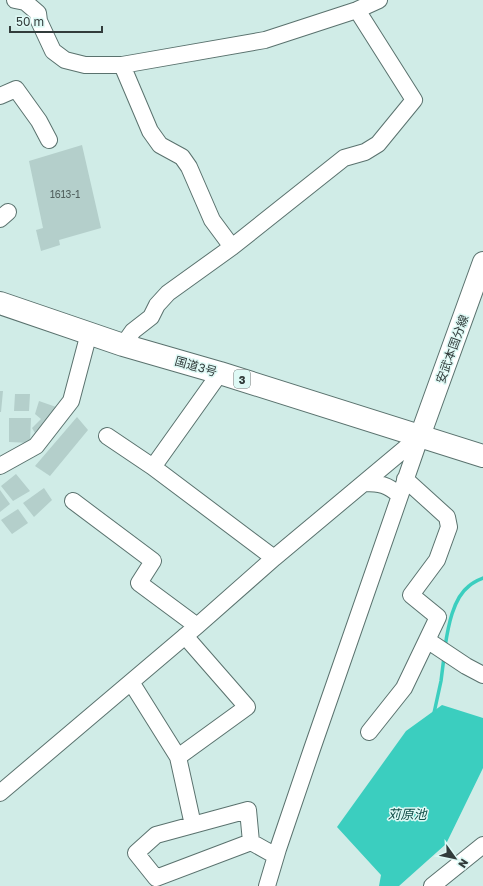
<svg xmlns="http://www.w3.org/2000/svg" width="483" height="886" font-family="'Golos Text','Noto Sans JP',sans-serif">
<rect width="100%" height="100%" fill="#d0ece7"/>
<path fill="#3bcebf" d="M442,705L483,718V768L446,844L399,886H379L381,875L337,827L406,731Z"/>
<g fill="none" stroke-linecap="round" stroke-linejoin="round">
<path stroke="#3bcebf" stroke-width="3.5" d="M445,647C448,627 453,598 469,586C473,582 478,580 483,578
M434,713L441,681L444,657"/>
</g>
<path fill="#b4cfcb" d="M82,145L101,228L59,240L60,245L41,251L36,230L43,228L29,161Z
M0,391H3L1,412H0Z
M15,394H30L29,411H14Z
M39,401L59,408L37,439L32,437L35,433L32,428L41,419L35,414Z
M77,417L88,430L50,476L35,466Z
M9,418H31L30,443L9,442Z
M16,474L30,491L13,501L1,486Z
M44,488L52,500L34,517L23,503Z
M0,490L10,504L0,512Z
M18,509L28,523L12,534L1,520Z"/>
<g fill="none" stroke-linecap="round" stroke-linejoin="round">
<g stroke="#5a726e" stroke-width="18">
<path id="minor" d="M15,0L25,2L38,13L39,21L53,51L65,60L85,65H122L265,40L357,10L379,0
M122,65L150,131L160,145L182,157L189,167L212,220L232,247
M0,96L16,89L39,121L49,140
M0,219L8,212
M123,345L133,331L151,317L157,305L168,293L232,247L344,158L365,152L378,144L414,100L357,10
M107,436L153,467L274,558
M0,466L36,446L71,401L89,333
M153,467L220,373
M365,483C380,483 388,485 399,495
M73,501L153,561L139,583L197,626
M427,640L466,666L483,675
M131,682L178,757L193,825
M369,732L404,688L438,617L411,595L437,560L449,527L447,517L405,479
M178,757L247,707L185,636
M0,793L197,626L274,558L420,436
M251,842L248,810L156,835L136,853L156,878L251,842L276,856
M267,886L278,849L312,749L420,438
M432,886L483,845"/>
</g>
<g stroke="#5a726e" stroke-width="22">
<path id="major" d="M420,436L483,262"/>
</g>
<g stroke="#5a726e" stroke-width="24">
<path id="highway" d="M0,303L123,345L220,373L483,456"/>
</g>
<use href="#minor" stroke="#fff" stroke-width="16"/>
<use href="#major" stroke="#fff" stroke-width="20"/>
<use href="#highway" stroke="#fff" stroke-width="22"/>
</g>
<g text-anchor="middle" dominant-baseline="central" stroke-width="3" stroke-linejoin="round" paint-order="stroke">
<g font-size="10" fill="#52615f">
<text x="65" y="194">1613-1</text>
</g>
<rect fill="#def9f5" stroke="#667573" stroke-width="1" x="234" y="370" width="16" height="18" rx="3"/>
<g font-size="11" font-weight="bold" fill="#323c3b">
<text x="242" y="379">3</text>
</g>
<g font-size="12" fill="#323c3b" stroke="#def9f5">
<text transform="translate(452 349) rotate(-70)">安武本国分線</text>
<text transform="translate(196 366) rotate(16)">国道3号</text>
</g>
<g font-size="13" font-style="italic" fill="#104d47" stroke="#def9f5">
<text x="407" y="814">苅原池</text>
</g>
</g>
<g transform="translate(455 858) rotate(123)" stroke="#def9f5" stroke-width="3" paint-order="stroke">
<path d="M0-3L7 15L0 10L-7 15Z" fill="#323c3b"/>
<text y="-6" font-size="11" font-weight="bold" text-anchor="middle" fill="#323c3b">N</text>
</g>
<path d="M10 26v6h92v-6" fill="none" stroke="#323c3b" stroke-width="2"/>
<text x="16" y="26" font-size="12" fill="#323c3b" stroke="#def9f5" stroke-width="3" paint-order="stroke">50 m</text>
</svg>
